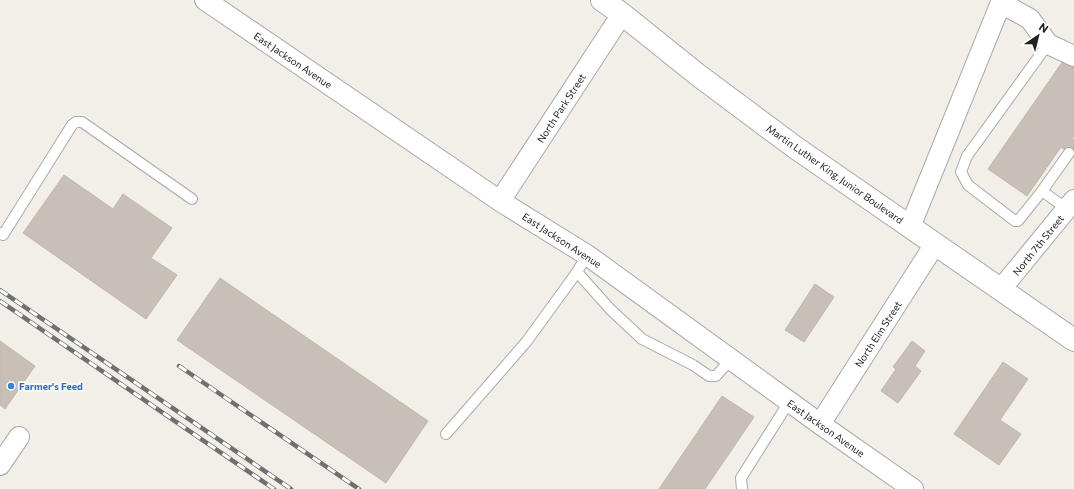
<svg xmlns="http://www.w3.org/2000/svg" width="1074" height="489" font-family="Commissioner,sans-serif">
<rect width="100%" height="100%" fill="#f2efe9"/>
<path fill="#c7bfb8" stroke="#c4b6ab" d="M1063,61L1074,68V136L1072,138L1074,140V157L1061,147L1027,196L988,169Z
M64,175L113,209L123,194L172,228L151,258L177,275L146,319L23,233Z
M220,278L428,421L386,483L177,340Z
M815,284L834,297L804,342L785,330Z
M0,341L35,366L5,409L0,405Z
M912,341L925,351L915,366L921,371L898,403L881,391L896,369L893,367Z
M1003,362L1028,379L1000,420L1021,434L999,465L954,434Z
M722,396L754,417L705,489H659Z"/>
<g fill="none" stroke-linecap="round" stroke-linejoin="round">
<g stroke="#a9a9a9" stroke-width="12">
<path id="service" d="M1048,44L967,156L961,172L968,185L1015,221H1018L1042,191L1067,209
M1042,191L1069,153
M0,233L3,235L72,125L76,122H82L192,199
M577,272L610,309L642,339L693,365L709,376H716L731,359
M446,434L527,341L577,272L587,255
M742,489L741,478L789,402"/>
</g>
<g stroke="#a9a9a9" stroke-width="22">
<path id="minor" d="M205,0L500,201L587,255L820,424L913,489
M1001,3L1030,19L1048,44L1074,56
M500,201L622,14
M910,227L1002,0
M1001,289L1074,200
M820,424L935,244
M0,465L19,437"/>
</g>
<g stroke="#a9a9a9" stroke-width="24">
<path id="tertiary" d="M602,0L622,14L698,75L796,148L1074,340"/>
</g>
<use href="#service" stroke="#fff" stroke-width="10"/>
<use href="#minor" stroke="#fff" stroke-width="20"/>
<use href="#tertiary" stroke="#fff" stroke-width="22"/>
<g stroke="#707070" stroke-width="4.5">
<path id="rail" d="M0,290L291,489
M0,301L274,489
M179,366L359,489"/>
</g>
<use href="#rail" stroke="#fff" stroke-width="3" stroke-dasharray="9" stroke-linecap="butt"/>
</g>
<circle fill="#3f7fe0" stroke="#fff" stroke-width="1.5" cx="11" cy="386" r="4"/>
<g text-anchor="middle" dominant-baseline="central" stroke-width="3.5" stroke-linejoin="round" paint-order="stroke">
<g font-size="10" fill="#222" stroke="#fff">
<text transform="translate(293 60) rotate(34)">East Jackson Avenue</text>
<text transform="translate(561 108) rotate(-57)">North Park Street</text>
<text transform="translate(835 174) rotate(35)">Martin Luther King, Junior Boulevard</text>
<text transform="translate(562 240) rotate(33)">East Jackson Avenue</text>
<text transform="translate(1038 245) rotate(-51)">North 7th Street</text>
<text transform="translate(878 334) rotate(-57)">North Elm Street</text>
<text transform="translate(826 428) rotate(35)">East Jackson Avenue</text>
</g>
<g font-size="10" font-weight="bold" fill="#366cbe" stroke="#fff" text-anchor="start">
<text x="19" y="386">Farmer's Feed</text>
</g>
</g>
<g transform="translate(1038 36) rotate(35)" stroke="#ffffff" stroke-width="3" paint-order="stroke">
<path d="M0-3L7 15L0 10L-7 15Z" fill="#222222"/>
<text y="-6" font-size="11" font-weight="bold" text-anchor="middle" fill="#222222">N</text>
</g>
</svg>
